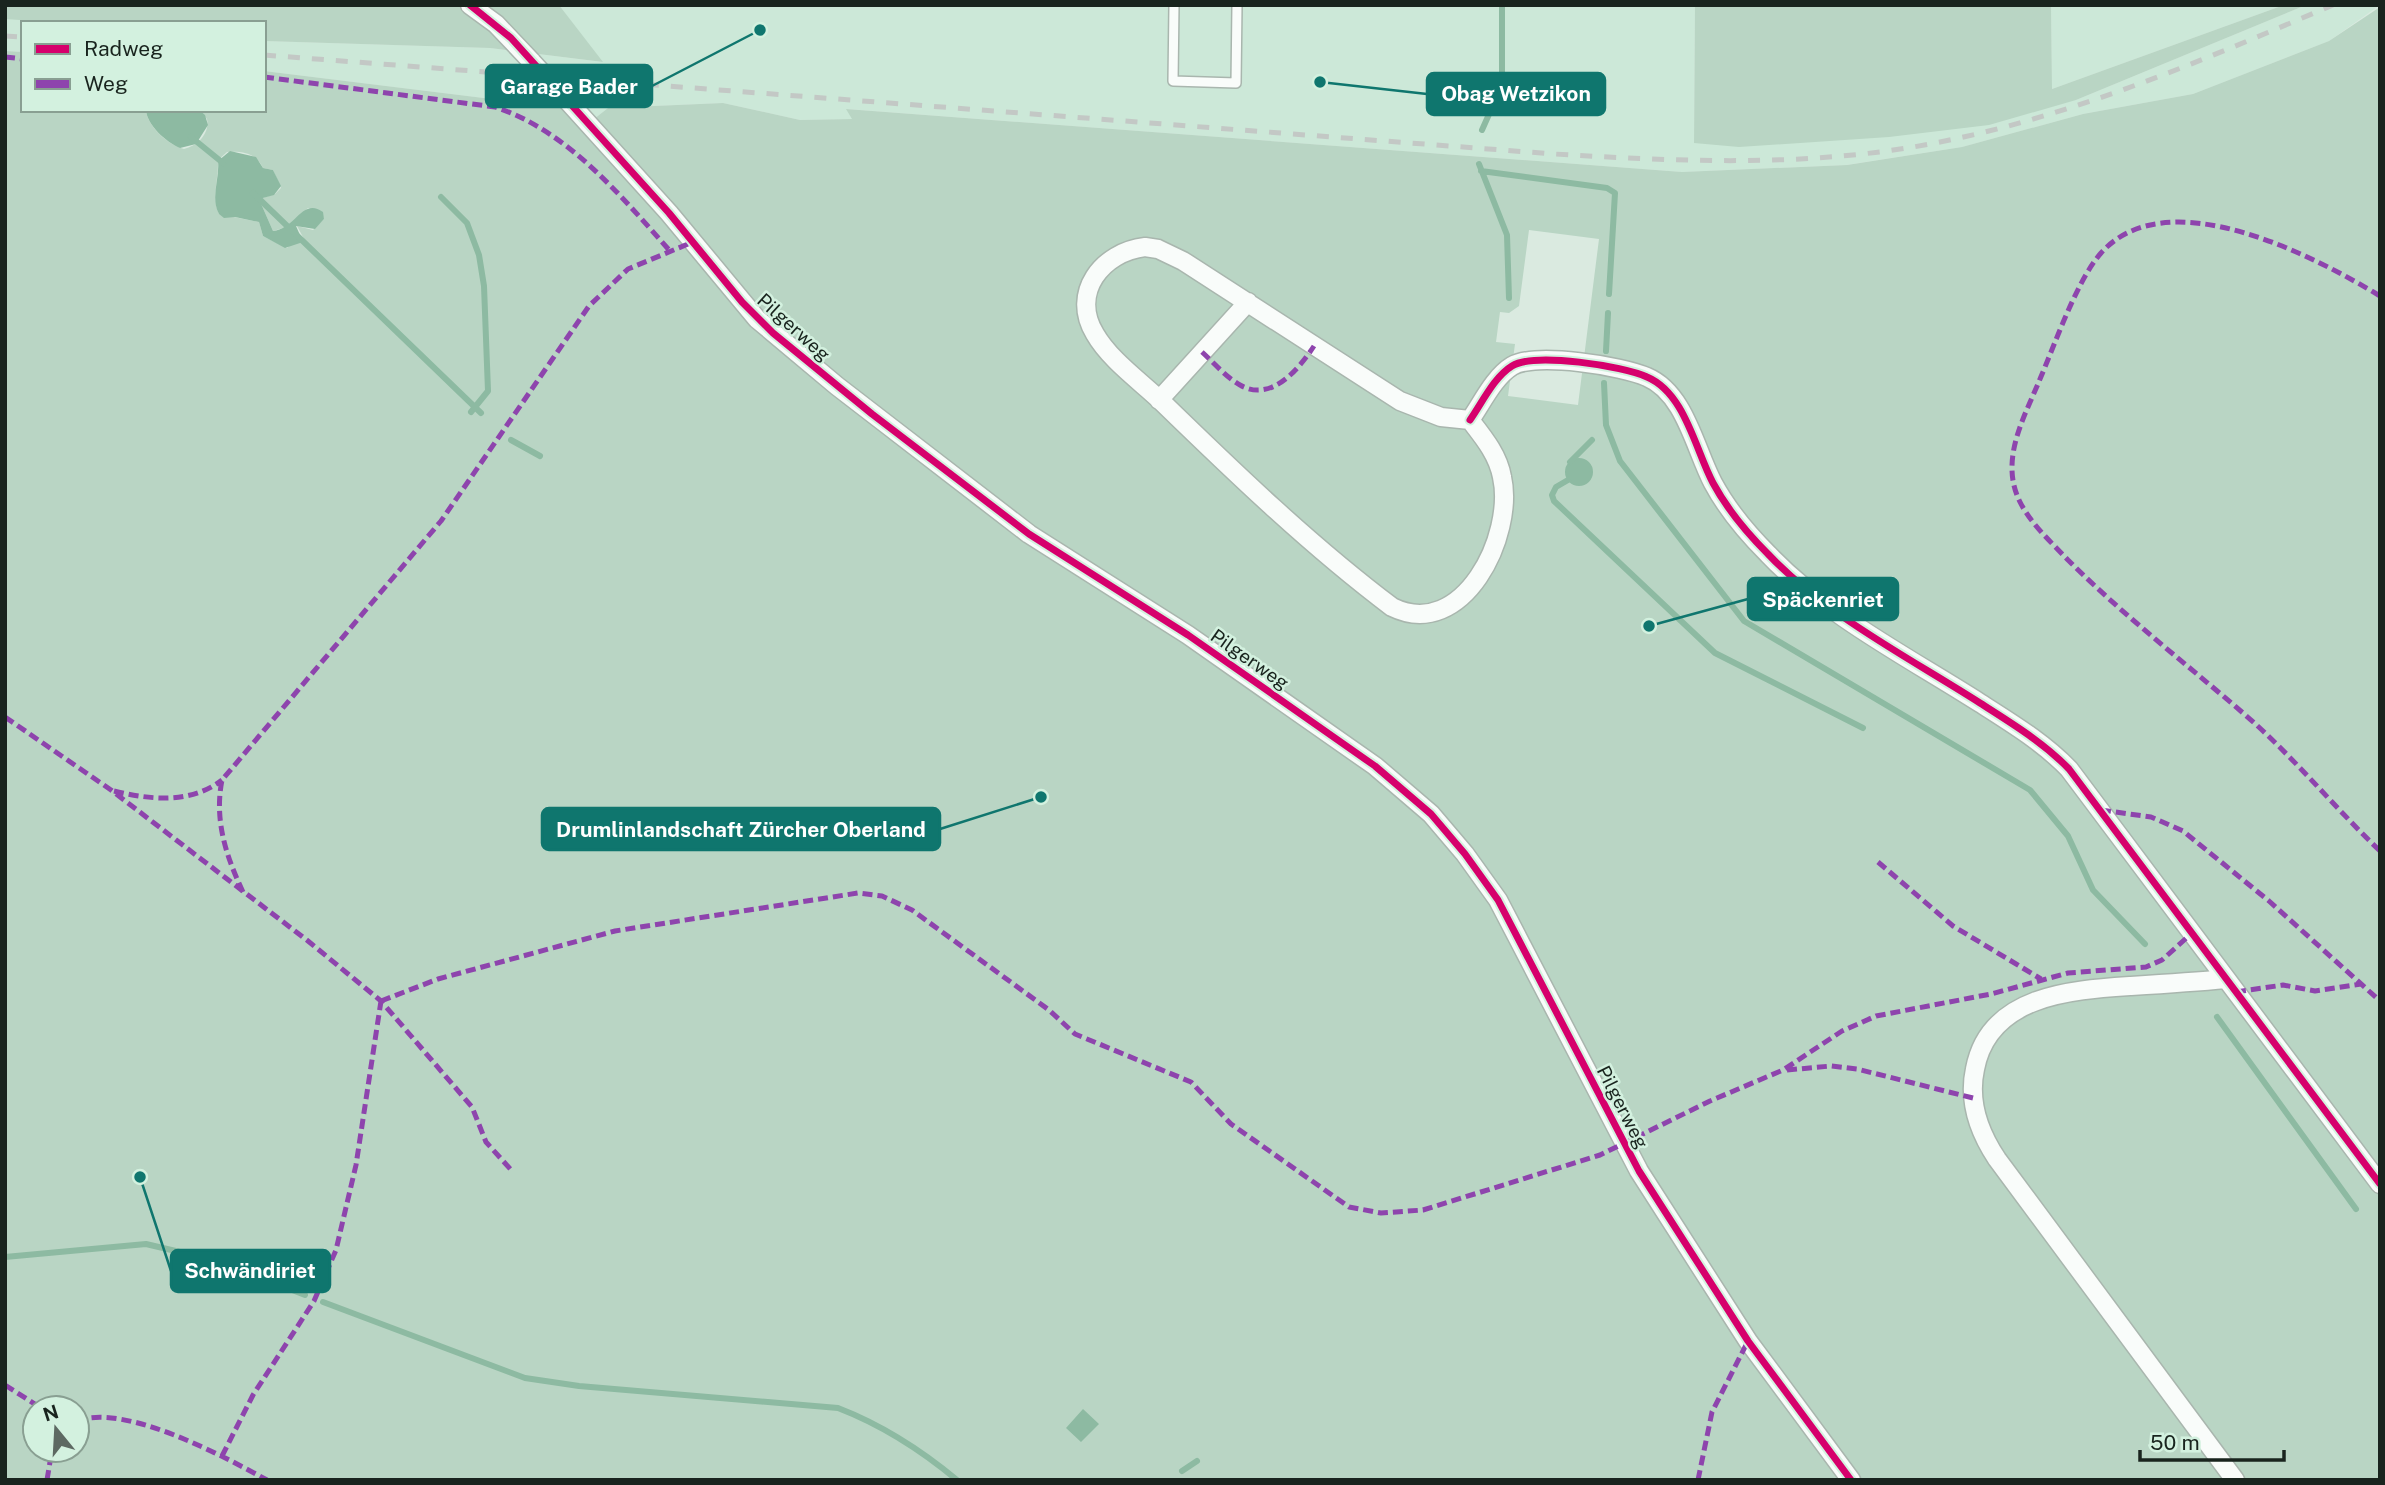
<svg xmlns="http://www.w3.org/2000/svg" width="2385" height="1485" font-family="'Public Sans',sans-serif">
<rect width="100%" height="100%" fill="#daeae0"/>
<path fill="#cce8d8" d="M559,5H1695L1694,143L2076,100L2306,5H2380L2329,41L2193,94L2083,114L1962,147L1846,165L1682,172L847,109L853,119L800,120L723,103L608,108L594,119L573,105H541L264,71V41L490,48L602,62Z
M2051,5H2284L2052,89Z
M5,19H34L65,23H23V52L5,51Z"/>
<path fill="#b9d5c4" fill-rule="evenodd" d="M5,5H559L603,62L490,48L264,41V23H65L5,19Z
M1695,5H2051L2052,89L2284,5H2306L2076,100L1989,125L1889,137L1739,147L1694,143Z
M2380,7V1480H5V51L23,52V110H146C147,126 168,145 184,149C198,146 210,133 207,119L199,110H264V71L541,105H573L594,119L608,108L723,103L800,120L852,119L846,109L1682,172L1847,165L1962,147L2083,114L2193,94L2329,41ZM227,152C243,151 256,153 263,168L273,170L281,188L275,194L259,199L273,231L291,226L308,208L321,211L324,219L313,230L297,226L304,239L301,243H293L287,248L263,236L259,222L219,214C211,197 219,178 218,160ZM1529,230L1599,239L1578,405L1508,396L1515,344L1496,342L1500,312L1509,313L1519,306ZM35,1408H77V1450H35Z"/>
<path fill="#8dbaa2" d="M146,110H199L205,115L208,125L196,144L180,148C166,142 147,125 146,110Z
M230,151L256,157L263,168L273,170L281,186L274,195L259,199L273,231C296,229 302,197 323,212L324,219L315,229L296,226L303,242L285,248L263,236L259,222L235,217L224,218L219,214C210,197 220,178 218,161Z
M1565 472a14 14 0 1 1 28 0a14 14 0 1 1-28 0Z
M1083,1409L1099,1424L1081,1442L1066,1428Z"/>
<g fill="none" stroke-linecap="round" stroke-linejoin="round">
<path stroke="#8dbaa2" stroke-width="6" d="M1482,130L1502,85V5
M191,137L223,163
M1479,164L1507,235L1509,298
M1481,171L1607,188L1615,193L1609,294
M253,193L481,413
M441,197L467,223L479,255L484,286L488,391L471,412
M1606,351L1608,313
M1604,383L1606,425L1620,461L1744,621L2030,790L2068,836L2093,890L2145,944
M511,440L540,456
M1570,462L1592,440
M1568,480L1556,487L1552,495L1554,501L1715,653L1863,728
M2217,1017L2356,1209
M5,1257L146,1244L218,1261L305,1295
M323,1302L525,1378L579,1386L838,1408C882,1425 921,1450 957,1480
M1182,1471L1197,1461"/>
<g stroke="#a9b6ae" stroke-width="12">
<path id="service" d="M1174,5L1173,81L1236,83L1237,5"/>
</g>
<g stroke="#a9b6ae" stroke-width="21">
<path id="minor" d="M470,5L496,24L532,62
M556,88L669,213L757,319L837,386L1029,534L1188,635L1375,766L1431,814L1465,854L1498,900L1639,1171L1748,1341L1851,1480
M1145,247L1158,249L1183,261L1400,401L1441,417L1470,420C1484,438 1498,455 1502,477C1515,535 1463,642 1392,607C1311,546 1235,473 1162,402C1140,381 1110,360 1095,334C1070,293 1102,252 1145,247Z
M1159,400L1248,302
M1470,420C1482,403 1494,377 1512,366C1535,352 1623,366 1647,377C1685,393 1695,449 1713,483C1727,509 1747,533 1768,554C1827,616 1908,657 1980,703C2011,723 2043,742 2069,769L2380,1184
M2226,979C2194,982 2163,984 2131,986C2071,990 1989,995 1975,1069C1968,1101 1979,1132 1997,1159L2235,1480"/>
</g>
<use href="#service" stroke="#f9fcfa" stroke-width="9"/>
<use href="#minor" stroke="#f9fcfa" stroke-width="18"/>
<path stroke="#c3c8c5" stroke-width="5" stroke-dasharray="12 12" stroke-linecap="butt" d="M5,36L23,37
M264,55L1554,154C1674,161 1793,167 1913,147C2060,122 2196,63 2333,5"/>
<g stroke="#a9b6ae" stroke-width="21" stroke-linecap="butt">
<path id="minor-bridge" d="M532,62L556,88"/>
</g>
<use href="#minor-bridge" stroke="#f9fcfa" stroke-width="18"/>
<path stroke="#8e44ad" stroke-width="5" stroke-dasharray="10 5" stroke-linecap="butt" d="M5,57L23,59
M264,77L495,107C568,131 620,195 670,251
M2380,296C2314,256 2167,179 2101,253C2077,280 2055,344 2040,379C2024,418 1999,460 2020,502C2031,524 2051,542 2068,560C2123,615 2184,662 2243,713C2292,755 2333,806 2380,851
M1202,352C1214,363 1226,377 1240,385C1271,403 1299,369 1314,346
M5,717L111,790L308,941L381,1001L472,1107L486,1142L513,1172
M114,791C151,800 191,804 222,780
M2101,810L2151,817L2183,831L2269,901L2380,1001
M1878,862L1953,926L2041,979
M243,892C226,856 214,820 222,780L441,521L589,306L628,269L693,242
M2236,992L2283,985L2315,991L2361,984
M381,1001L438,979L615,931L858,893L882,896L912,910L1049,1010L1075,1034L1191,1082L1231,1124L1349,1207L1381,1213L1423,1210L1600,1155L1710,1101L1783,1070L1842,1031L1876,1016L1991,994L2068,973L2146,967L2162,960L2192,933
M1787,1070L1831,1066L1857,1069L1973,1098
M5,1385L41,1408
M77,1421C125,1403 223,1456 267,1480
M222,1456L253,1395L314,1301L336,1250L356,1165L381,1001
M47,1480L52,1450
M1698,1480L1712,1412L1748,1341"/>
<g stroke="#d3f1df" stroke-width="11">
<path id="cycleway" d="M470,5L511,38L669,213L742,302L773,333L872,414L1029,534L1188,635L1375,766L1431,814L1465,854L1498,900L1639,1171L1748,1341L1851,1480
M1470,420C1482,403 1494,377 1512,366C1535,352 1623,366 1647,377C1685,393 1695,449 1713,483C1727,509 1747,533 1768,554C1827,616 1908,657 1980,703C2011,723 2043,742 2069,769L2380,1184"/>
</g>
<use href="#cycleway" stroke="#d6006c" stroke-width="7"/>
</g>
<g text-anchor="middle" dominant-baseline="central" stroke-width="5" stroke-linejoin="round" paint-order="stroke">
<g font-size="19" fill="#19241e" stroke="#d3f1df">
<text transform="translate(794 327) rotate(42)">Pilgerweg</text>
<text transform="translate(1250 659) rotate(35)">Pilgerweg</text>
<text transform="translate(1623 1107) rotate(63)">Pilgerweg</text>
</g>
</g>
<path fill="none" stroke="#0f766e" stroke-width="2.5" d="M760 30L652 86M1320 82L1427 94M1649 626L1748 599M1041 797L940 829M140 1177L171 1271"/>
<g fill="#0f766e" stroke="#d3f1df" stroke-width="2.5">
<circle cx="760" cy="30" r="7"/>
<circle cx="1320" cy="82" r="7"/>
<circle cx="1649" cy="626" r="7"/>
<circle cx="1041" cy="797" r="7"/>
<circle cx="140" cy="1177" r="7"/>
</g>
<g fill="#0f766e" stroke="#0f766e" stroke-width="2.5">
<rect x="486" y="65" width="166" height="42" rx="7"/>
<rect x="1427" y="73" width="178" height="42" rx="7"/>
<rect x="1748" y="578" width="150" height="42" rx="7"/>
<rect x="542" y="808" width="398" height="42" rx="7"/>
<rect x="171" y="1250" width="159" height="42" rx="7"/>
</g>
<g font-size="21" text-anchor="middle" font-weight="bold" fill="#fff">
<text x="569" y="94">Garage Bader</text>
<text x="1516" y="101">Obag Wetzikon</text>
<text x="1823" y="607">Späckenriet</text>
<text x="741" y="837">Drumlinlandschaft Zürcher Oberland</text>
<text x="250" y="1278">Schwändiriet</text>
</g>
<rect width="2385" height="1485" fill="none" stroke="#19241e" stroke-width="14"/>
<rect x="21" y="21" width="245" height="91" fill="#d3f1df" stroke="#899f92" stroke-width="2"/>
<rect x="35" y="44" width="35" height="10" fill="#d6006c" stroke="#899f92" stroke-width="2"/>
<text x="84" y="56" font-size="21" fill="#19241e">Radweg</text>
<rect x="35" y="79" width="35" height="10" fill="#8e44ad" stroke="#899f92" stroke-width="2"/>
<text x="84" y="91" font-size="21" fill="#19241e">Weg</text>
<g transform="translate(56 1429) rotate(342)"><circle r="33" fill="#d3f1df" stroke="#899f92" stroke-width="2"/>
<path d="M0-5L12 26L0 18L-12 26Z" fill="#5d6962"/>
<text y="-10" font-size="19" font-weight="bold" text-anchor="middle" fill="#19241e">N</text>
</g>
<path d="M2140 1450v10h144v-10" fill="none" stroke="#19241e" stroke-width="3.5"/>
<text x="2150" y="1450" font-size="21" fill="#19241e" stroke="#d3f1df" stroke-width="5" paint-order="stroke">50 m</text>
</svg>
